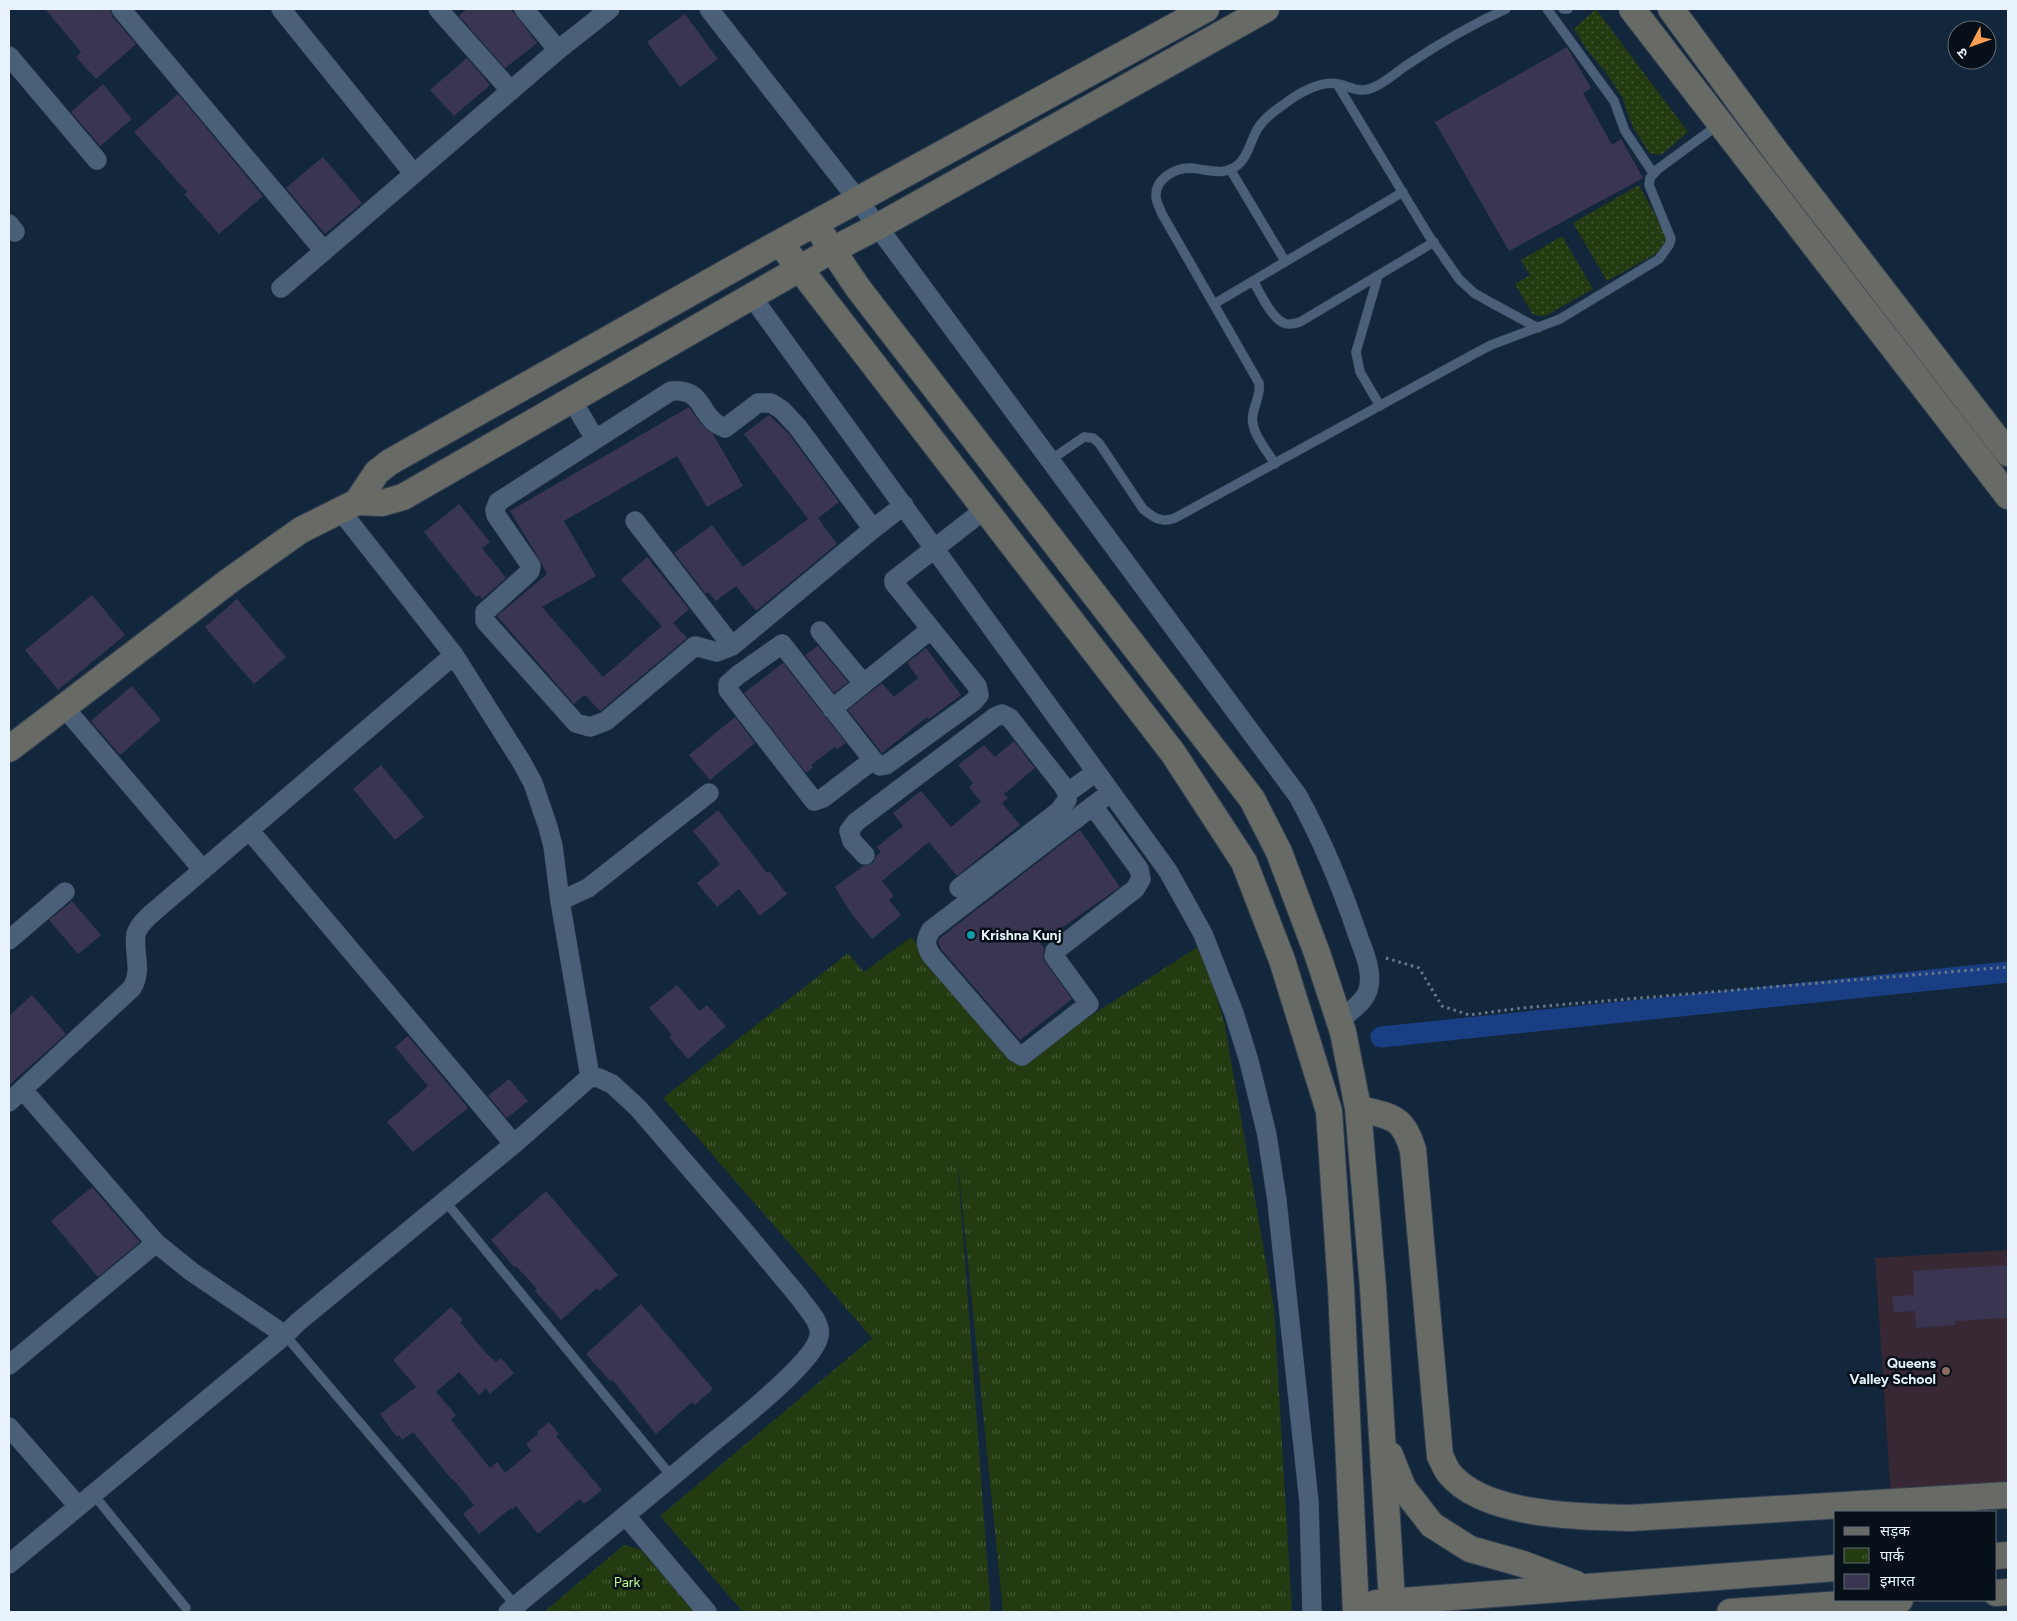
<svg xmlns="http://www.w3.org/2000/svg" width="2017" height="1621" font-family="Figtree,'Noto Sans Devanagari',sans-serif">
<defs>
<pattern id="grass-dots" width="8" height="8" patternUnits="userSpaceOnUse" patternTransform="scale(1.25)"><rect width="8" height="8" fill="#243b11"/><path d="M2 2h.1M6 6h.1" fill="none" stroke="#445835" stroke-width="1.8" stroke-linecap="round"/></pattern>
<pattern id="park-tufts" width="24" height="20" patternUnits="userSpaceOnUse" patternTransform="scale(1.25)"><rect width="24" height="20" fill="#243b11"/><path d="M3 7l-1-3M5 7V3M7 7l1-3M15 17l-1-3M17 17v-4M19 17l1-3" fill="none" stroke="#445835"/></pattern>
</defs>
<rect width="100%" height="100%" fill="#13273c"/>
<path fill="#372834" d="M2008,1250V1485L1891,1496L1875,1258Z"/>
<path fill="url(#grass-dots)" d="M1596,9L1688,132L1661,155L1649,153L1633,127L1622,97L1605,71L1587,50L1574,29Z
M1639,185L1667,237L1659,252L1607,281L1573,223Z
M1562,236L1593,289L1545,316L1533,315L1515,284L1530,275L1521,260Z"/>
<path fill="url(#park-tufts)" d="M911,937L1018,1063L1202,944L1225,1026L1274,1308L1292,1612H1003L957,1153L991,1612H743L660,1516L872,1338L663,1098L848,953L864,972Z
M624,1545L640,1549L694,1612H544Z"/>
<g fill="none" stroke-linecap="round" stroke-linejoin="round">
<path stroke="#1a3e83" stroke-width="21" d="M1381,1037L2008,972"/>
</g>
<path fill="#3a3652" d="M45,9H110L112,16L136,44L96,79L76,57L81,52Z
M467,9H511L537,43L505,68L459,16Z
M685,14L718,59L680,87L647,42Z
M1567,47L1591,88L1583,93L1612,145L1621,139L1643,178L1509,251L1435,122Z
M467,58L490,85L454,116L430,90Z
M103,84L132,119L100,146L71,112Z
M178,94L263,196L219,234L184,194L187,192L134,132Z
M323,157L362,203L325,234L286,188Z
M689,407L701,424L713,434L743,486L707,507L677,456L564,521L596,576L542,607L603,677L662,626L621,580L647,557L689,609L673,623L687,638L600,711L585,695L574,704L497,616L547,574L540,560L510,511Z
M769,415L788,433L839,502L818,518L837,544L756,611L736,586L716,601L708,592L706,594L674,553L712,525L743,567L808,519L744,434Z
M459,504L490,542L482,548L506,578L482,599L479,595L476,597L424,532Z
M92,595L125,635L58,690L25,650Z
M237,599L286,657L254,684L205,627Z
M818,646L848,682L834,693L805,655Z
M926,648L961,695L929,719L927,717L882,753L848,710L882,683L894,697L918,678L907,663Z
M783,663L846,743L837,749L835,747L811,765L813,768L806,773L744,693Z
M132,686L161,720L120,755L91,721Z
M735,717L755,743L710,780L689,755Z
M1014,741L1035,768L1004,794L1008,798L1002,803L1020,825L957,876L929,842L882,881L894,896L889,900L901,915L872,939L851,913L835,887L863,866L873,863L876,856L881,852L877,847L903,826L893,813L921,791L951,827L981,802L969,787L973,783L958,765L984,745L995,757Z
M381,765L424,817L395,840L353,789Z
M718,810L767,873L769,871L787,894L760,916L739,889L717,907L697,883L720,864L693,831Z
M1080,830L1120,887L1040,943L1044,948L1043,958L1045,962L1072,999L1020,1040L941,949L938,941L940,938Z
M72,901L101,935L78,954L49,920Z
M677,985L700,1011L707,1005L726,1026L688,1059L669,1037L672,1035L649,1008Z
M32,995L66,1034L9,1085V1016Z
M408,1036L468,1108L413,1152L387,1122L428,1086L395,1047Z
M509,1079L528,1101L507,1118L488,1096Z
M92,1187L140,1242L98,1277L51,1221Z
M546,1191L618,1275L599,1291L597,1288L561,1320L535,1291L537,1289L516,1266L514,1267L491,1240Z
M2008,1265V1318L1955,1321V1325L1916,1328L1915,1311L1894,1312L1892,1296L1914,1295L1913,1271Z
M641,1304L713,1389L695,1405L692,1402L656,1434L612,1379L610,1381L586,1354Z
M451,1307L463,1320L460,1322L486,1353L496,1362L501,1358L514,1373L490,1394L486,1388L479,1395L459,1372L436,1392L456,1415L451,1420L490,1468L497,1462L505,1473L531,1451L526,1444L538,1434L537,1432L549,1422L559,1434L556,1436L602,1490L584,1504L580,1499L538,1534L516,1506L512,1510L511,1508L479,1534L463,1514L474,1505L453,1479L452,1480L413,1432L402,1440L399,1435L397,1437L380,1414L416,1387L393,1360Z"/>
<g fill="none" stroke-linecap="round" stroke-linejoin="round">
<g stroke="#334152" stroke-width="10">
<path id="lane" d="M1547,9L1614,101L1625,131L1653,173
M1563,9H1568
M1337,84L1429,236L1459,279L1474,293L1488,301L1538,328
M1230,169L1285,261
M1378,276L1356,352L1360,372L1380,406
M1253,281C1260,292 1271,318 1284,323C1289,326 1295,323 1300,322L1434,242
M1214,304L1403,192
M1049,461L1084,437L1093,438L1099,443L1143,509C1154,518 1161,523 1175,518L1474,354L1491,345L1560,319L1659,259L1669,245L1671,239L1649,185L1650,178L1658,169L1718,125
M1275,464C1267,450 1249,431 1253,414C1255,403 1261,394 1259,383L1162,214C1160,208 1156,203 1156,196C1155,179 1175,168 1190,168C1206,169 1221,176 1235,167C1248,159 1250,141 1258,128C1264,119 1274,111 1283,105C1297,94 1320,80 1339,84C1351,87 1359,93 1372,88C1386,83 1397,71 1410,63C1440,43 1473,24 1506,9
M445,1201L672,1477
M285,1335L516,1606
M93,1494L186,1608"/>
</g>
<g stroke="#334152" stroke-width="20">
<path id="street" d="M121,9L324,251
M281,9L414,174
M438,9L511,91
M524,9L558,50
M709,9L858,200L1298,796C1322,840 1340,883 1356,930C1362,948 1374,971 1368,990C1364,1003 1349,1012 1339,1021
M9,56L97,160
M9,224L15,232
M281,288L558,50L610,9
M752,297L1168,871L1203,934L1234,1013L1249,1061L1267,1135L1277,1201L1309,1502L1312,1612
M572,400L595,439
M340,510L454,655L521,761L533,783L548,827L553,846L560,901L590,1077
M635,521L732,646
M873,529L797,426L782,410L771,403H758L725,428C697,418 707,388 671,391L498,502L495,510L496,515L531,566L530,571L526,575L485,612V621L576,723L590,727L606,721L695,646L717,652L732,646L873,529L904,505
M820,631L863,683
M63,706L203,870
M832,709L930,630
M873,760L823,798L814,801L728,690V684L738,675L782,644L873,760L880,766L886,765L973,702L979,695L977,686L894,583V580L984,510
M1067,793L1096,772
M1093,806L1139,869L1141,879L1135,889L1055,951L1054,956L1089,1004L1022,1056L1015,1052L931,955C925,945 925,940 931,930L1111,792
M250,831L514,1144
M865,855L852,841L849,831L856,822L995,717L1002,714L1010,718L1064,787L1067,793V800L1059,811L959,888
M560,901L588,888L709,793
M9,940L65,892
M23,1090L156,1243L192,1272L285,1335
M9,1102L132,988C143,970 133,953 136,934C138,926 145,920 150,915L454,655
M9,1365L156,1243
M9,1427L78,1506
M626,1516L707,1612
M9,1564L285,1335L298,1322L514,1144L590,1077L599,1078L612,1084L638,1108L745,1232L799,1297C806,1308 822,1322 819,1336C815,1362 735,1424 712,1443C645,1500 576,1556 508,1612"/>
</g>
<g stroke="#334152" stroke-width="28">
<path id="secondary" d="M1632,9L2008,496
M1671,9L1777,153L2008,453
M815,224L858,288L1252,799L1279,852L1317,953L1343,1032L1358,1108L1373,1287L1392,1601L1394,1612
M780,243L1173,753L1244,862L1282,960L1329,1111L1341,1288L1356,1612
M357,502L377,472L390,462L770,248L1206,9
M9,749L229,581L301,530L357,502L382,503L403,497L832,250L877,227L1266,9
M1358,1108C1390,1118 1402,1113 1413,1150L1440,1456C1443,1461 1445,1468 1449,1473C1483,1516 1580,1517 1630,1518L2008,1495
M1390,1455L1403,1488L1432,1525L1470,1549L1523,1564L1576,1584
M1996,1556L2008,1555
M1996,1593L2008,1592
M1376,1603L1836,1568
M1730,1612L1900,1600"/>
</g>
<path stroke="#687889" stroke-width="3" stroke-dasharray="2.5 4" stroke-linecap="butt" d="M1386,958L1419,968L1442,1006L1469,1015L1522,1008L2008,967"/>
<use href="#lane" stroke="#4a6078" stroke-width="9"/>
<use href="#street" stroke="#4a6078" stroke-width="19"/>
<use href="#secondary" stroke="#686a65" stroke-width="26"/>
</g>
<circle fill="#0f9aa8" stroke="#071019" stroke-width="2" cx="971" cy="935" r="5"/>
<circle fill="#8d6e63" stroke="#071019" stroke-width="2" cx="1946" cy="1371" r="5"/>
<g text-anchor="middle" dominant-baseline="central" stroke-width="5" stroke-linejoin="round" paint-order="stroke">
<g font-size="14" font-weight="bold" fill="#e9f3fe" stroke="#071019" text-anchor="start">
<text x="981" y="935">Krishna Kunj</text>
<text x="1936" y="1363" text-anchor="end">Queens<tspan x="1936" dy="16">Valley School</tspan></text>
</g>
<g font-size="14" fill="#b9f88c" stroke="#071019">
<text x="627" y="1582">Park</text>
</g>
</g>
<rect width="2017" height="1621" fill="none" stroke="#e9f3fe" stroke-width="20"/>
<rect x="1834" y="1511" width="162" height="90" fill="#071019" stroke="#616b75"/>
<rect x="1844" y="1527" width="25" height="8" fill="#686a65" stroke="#616b75"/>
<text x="1880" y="1536" font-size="15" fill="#e9f3fe">सड़क</text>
<rect x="1844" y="1548" width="25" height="15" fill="url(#park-tufts)" stroke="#616b75"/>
<text x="1880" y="1561" font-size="15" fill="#e9f3fe">पार्क</text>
<rect x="1844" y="1574" width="25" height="15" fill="#3a3652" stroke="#616b75"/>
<text x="1880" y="1586" font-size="15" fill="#e9f3fe">इमारत</text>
<g transform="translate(1972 45) rotate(229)"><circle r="24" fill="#071019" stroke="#616b75"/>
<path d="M0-4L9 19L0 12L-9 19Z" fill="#fc9d54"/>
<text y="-8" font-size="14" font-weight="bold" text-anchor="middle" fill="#e9f3fe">उ</text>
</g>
</svg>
